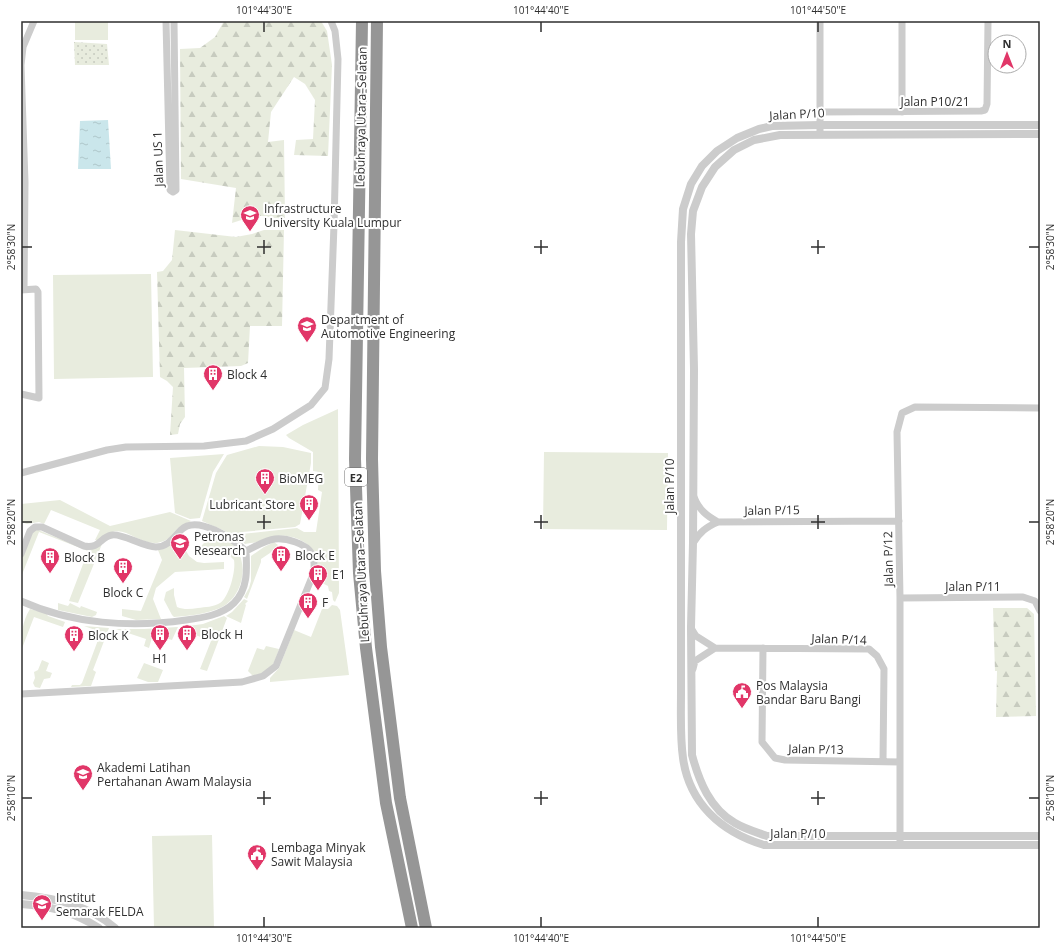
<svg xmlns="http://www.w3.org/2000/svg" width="1061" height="949" font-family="'Open Sans',sans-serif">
<defs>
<pattern id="forest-firs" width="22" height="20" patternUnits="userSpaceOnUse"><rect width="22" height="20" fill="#e8ecde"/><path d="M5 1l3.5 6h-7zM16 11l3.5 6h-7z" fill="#c7cbbf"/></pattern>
<pattern id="park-dots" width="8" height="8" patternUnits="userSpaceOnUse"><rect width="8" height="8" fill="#e8ecde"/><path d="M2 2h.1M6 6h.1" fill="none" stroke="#c7cbbf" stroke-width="1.8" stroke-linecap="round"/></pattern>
<pattern id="water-ripples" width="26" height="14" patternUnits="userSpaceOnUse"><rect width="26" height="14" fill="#cae6eb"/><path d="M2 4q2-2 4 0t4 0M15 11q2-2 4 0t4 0" fill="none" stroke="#aec6ca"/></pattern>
</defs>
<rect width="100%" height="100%" fill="#fff"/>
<path fill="#e8ecde" d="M75,21H108V40H75Z
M151,274L153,377L54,379L53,275Z
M338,409L339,593L335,602L333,600L332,592L329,591L328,586L324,584L325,578L317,575C317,570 318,565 317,560C314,543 293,534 278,536C270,537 264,540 257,542C253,543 249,543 245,544L240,539L242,534L297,528L304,532H316L322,492L318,490L319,472L313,471V452L289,438L286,435L303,425Z
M259,446L283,447L311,453V463L300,524L295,527L242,532L239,539L225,531L202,521L216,473L227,455Z
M544,452L668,453L667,530L543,529Z
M224,454L213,472L200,518L190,519L175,513L170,458Z
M60,500L110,526L170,512L191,521C186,524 181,526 177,529C171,536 168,541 157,543C135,545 120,517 101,541L95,540L100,530L51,510L44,524L39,522L27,524L21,522V504Z
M36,529L75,545L102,544L78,603L69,601L88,551L39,532L21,577V558L32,531Z
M217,535C224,538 233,542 237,549C249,569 241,599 220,608C206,614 189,616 174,617L172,615L164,600L166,592L174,588V595L177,607C184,610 191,609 198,608C205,607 214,607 220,603C229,597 236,571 234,560L228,554H201L197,551C203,544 208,537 217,535Z
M176,542L185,549L189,556L197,562L204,563L224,562V569L175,572L156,588L153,599L161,619L136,620L122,616V609L141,611L162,560L158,550Z
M274,542L278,545L270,553L261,559V562L247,599L244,597L249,588L251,581V556L264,547Z
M244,599L248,601L245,604L246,605L241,623L226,616L232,612Z
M58,603L68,606L70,603L80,608L81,606L97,612L96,615L92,617L58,610Z
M332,605L337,606L340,610L349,675L270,682V678L279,668L294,630L311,637L322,609H328Z
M30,609L46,613L48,616L65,622L63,627L34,617L21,651C21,637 22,621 30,609Z
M224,616L227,618L207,671L200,669L211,641L180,629L181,627L203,624Z
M84,626L109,628L93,670L96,672L91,686L71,687L72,685H80L82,683L101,632Z
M178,627L172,640L153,634L149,648L144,646L146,639L116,629H144Z
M266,646L279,649C273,667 272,671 253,676L248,671L257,648L264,650Z
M42,660L49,663L46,671L52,673L50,678L44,679L40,688L35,687L33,683L35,678L34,672L38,670Z
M144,663L163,670L158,682H148L137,678Z
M212,835L214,928H154L152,836Z"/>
<path fill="url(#forest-firs)" d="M224,21H321L327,31L332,65L328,156L294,155L296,140L313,139L315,100L305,84L294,77L271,112L268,142L284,140L285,220L263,216H254L232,223L236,188L181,179L180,49L200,48L215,37Z
M175,230L236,237L252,234L264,230H284L282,326H250L248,363L241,366L184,368L185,417L180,424L178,434L170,435L173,387L167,381L160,377L157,272L163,271L172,260Z
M993,608H1027L1034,614L1036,716L996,717L997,671H995Z"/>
<path fill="url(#park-dots)" d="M74,42L107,44L109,65H75Z"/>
<path fill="url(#water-ripples)" d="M108,120L111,169H78L80,121Z"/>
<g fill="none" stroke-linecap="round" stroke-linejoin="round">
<path stroke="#ccc" stroke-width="7" d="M166,21L170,190L173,192L176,190L174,21
M902,21V112
M820,112L981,111L985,110L987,104L988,21
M820,134V21
M24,289L25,182L21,65L23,47L34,21
M21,290L36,289L38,292L39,398L21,394
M21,473L107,450L126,447L204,446L246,441L273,429L311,405L325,388L329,359L334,225L338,59L335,31L331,21
M694,497C699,510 707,516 718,522
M693,543C700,532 706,527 718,522L899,521
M21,554L30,531L35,527H42L84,546C100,549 100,537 112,535C122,533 143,547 156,547C168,547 174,537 181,530C197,514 233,539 246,551C247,570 248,589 234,603C222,615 202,618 186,620C131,628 72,624 21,601
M900,598L1023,597L1035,601L1040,611
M691,628L696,636L715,648L869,649L877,656L884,669L883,761
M763,648L762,742L775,758L785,760L900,762
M693,669L695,661L715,648
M21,694L242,682L263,676L276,666L314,572C314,566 315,560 312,554C306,543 286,538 275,539C265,540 255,547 246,551
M900,845V598L897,432L902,413L915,407L1040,408"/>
<path stroke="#ccc" stroke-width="8" d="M1040,125H820L772,126L759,129L737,138L717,151L702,166L691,184L683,209L681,242V693C681,714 680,737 683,758C689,803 721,832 764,845H1040
M1040,134L780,135L754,140L734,150L715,167L702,187L693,211L691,234L694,369L693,543L691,627L692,755C699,781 710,809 735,823C745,829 756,832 767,836H1040
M21,895C54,898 89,905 115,928
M21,904C50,906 74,912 99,928"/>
<path stroke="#969696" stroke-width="12" d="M362,21L355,459L359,573L366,648L386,803L412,928
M377,21L372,459L375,571L381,647L400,798L426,928"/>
</g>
<path fill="none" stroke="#2f2f2f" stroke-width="1.5" d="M264,22V32M541,22V32M818,22V32M264,240V254M541,240V254M818,240V254M22,247H32M257,247H271M534,247H548M811,247H825M1029,247H1039M264,515V529M541,515V529M818,515V529M22,522H32M257,522H271M534,522H548M811,522H825M1029,522H1039M264,791V805M541,791V805M818,791V805M22,798H32M257,798H271M534,798H548M811,798H825M1029,798H1039M264,917V927M541,917V927M818,917V927"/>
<defs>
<g id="university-pin" transform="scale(1)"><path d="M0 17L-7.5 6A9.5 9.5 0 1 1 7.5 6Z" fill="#e13668" stroke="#fff"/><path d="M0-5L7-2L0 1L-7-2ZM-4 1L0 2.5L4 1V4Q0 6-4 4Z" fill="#fff"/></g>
<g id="building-pin" transform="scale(1)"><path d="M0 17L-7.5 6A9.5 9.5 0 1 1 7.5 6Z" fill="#e13668" stroke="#fff"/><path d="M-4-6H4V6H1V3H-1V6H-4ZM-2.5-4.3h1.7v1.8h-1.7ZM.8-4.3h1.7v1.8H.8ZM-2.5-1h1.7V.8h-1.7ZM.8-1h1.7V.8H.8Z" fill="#fff"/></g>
<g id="civic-pin" transform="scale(1)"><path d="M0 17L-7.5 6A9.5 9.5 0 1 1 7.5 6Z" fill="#e13668" stroke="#fff"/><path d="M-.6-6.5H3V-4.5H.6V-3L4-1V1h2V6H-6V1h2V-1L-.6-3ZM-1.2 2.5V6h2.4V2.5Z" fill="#fff"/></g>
</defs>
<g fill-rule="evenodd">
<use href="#university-pin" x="250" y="215"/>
<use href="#university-pin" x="307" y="326"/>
<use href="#building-pin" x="213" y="374"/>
<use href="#building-pin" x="265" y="478"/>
<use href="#building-pin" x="309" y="504"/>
<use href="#university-pin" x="180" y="543"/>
<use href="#building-pin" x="281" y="555"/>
<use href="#building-pin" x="50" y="557"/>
<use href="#building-pin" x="123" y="567"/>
<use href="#building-pin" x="318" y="574"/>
<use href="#building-pin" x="308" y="602"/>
<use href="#building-pin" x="160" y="634"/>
<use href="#building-pin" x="187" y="634"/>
<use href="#building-pin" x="74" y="635"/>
<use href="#civic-pin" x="742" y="692"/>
<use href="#university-pin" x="83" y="774"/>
<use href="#civic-pin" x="257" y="854"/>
<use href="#university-pin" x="42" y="904"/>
</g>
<g text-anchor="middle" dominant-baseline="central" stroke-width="4" stroke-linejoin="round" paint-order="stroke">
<rect fill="#fff" stroke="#6d6d6d" stroke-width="1" x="345" y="468" width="22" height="18" rx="3"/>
<g font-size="11" font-weight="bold" fill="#2f2f2f">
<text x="356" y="477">E2</text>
</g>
<g font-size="12" fill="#2f2f2f" stroke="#fff">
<text x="935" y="101">Jalan P10/21</text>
<text transform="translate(797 114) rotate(-3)">Jalan P/10</text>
<text transform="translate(361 117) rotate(-89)">Lebuhraya Utara–Selatan</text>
<text transform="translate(158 159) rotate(-92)">Jalan US 1</text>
<text transform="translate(669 486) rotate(-90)">Jalan P/10</text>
<text transform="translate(772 510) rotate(-1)">Jalan P/15</text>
<text transform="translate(888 559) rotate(-91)">Jalan P/12</text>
<text transform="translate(361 572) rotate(-93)">Lebuhraya Utara–Selatan</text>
<text x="973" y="586">Jalan P/11</text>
<text transform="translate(839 639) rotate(2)">Jalan P/14</text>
<text transform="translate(816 749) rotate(1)">Jalan P/13</text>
<text x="798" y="833">Jalan P/10</text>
</g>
<g font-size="12" fill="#2f2f2f" stroke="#fff" text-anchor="start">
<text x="264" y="208">Infrastructure<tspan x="264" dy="14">University Kuala Lumpur</tspan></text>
<text x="321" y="319">Department of<tspan x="321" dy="14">Automotive Engineering</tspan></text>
<text x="227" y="374">Block 4</text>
<text x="279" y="478">BioMEG</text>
<text x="295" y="504" text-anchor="end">Lubricant Store</text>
<text x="194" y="536">Petronas<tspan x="194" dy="14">Research</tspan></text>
<text x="295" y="555">Block E</text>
<text x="64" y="557">Block B</text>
<text x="332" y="574">E1</text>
<text x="123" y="592" text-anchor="middle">Block C</text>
<text x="322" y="602">F</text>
<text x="201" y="634">Block H</text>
<text x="88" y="635">Block K</text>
<text x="160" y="658" text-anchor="middle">H1</text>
<text x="756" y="685">Pos Malaysia<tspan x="756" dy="14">Bandar Baru Bangi</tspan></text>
<text x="97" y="767">Akademi Latihan<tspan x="97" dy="14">Pertahanan Awam Malaysia</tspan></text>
<text x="271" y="847">Lembaga Minyak<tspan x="271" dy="14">Sawit Malaysia</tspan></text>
<text x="56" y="897">Institut<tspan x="56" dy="14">Semarak FELDA</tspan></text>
</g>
</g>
<rect width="1061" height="949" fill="none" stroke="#ffffff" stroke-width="44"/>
<g transform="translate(1007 54)"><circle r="19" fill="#ffffff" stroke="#acacac"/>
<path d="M0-3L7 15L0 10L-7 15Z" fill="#e13668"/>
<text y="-6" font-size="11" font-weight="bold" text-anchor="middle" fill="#2f2f2f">N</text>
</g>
<rect x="22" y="22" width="1017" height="905" fill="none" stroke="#2f2f2f" stroke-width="1.5"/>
<g font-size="10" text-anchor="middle" fill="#2f2f2f">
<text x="264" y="14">101°44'30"E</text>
<text x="541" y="14">101°44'40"E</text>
<text x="818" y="14">101°44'50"E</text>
<text transform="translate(11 247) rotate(-90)" y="4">2°58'30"N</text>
<text transform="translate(1050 247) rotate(-90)" y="4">2°58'30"N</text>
<text transform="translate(11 522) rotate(-90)" y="4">2°58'20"N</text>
<text transform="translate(1050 522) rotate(-90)" y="4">2°58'20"N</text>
<text transform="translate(11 798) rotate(-90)" y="4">2°58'10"N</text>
<text transform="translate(1050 798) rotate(-90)" y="4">2°58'10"N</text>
<text x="264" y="942">101°44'30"E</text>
<text x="541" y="942">101°44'40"E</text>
<text x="818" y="942">101°44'50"E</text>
</g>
</svg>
